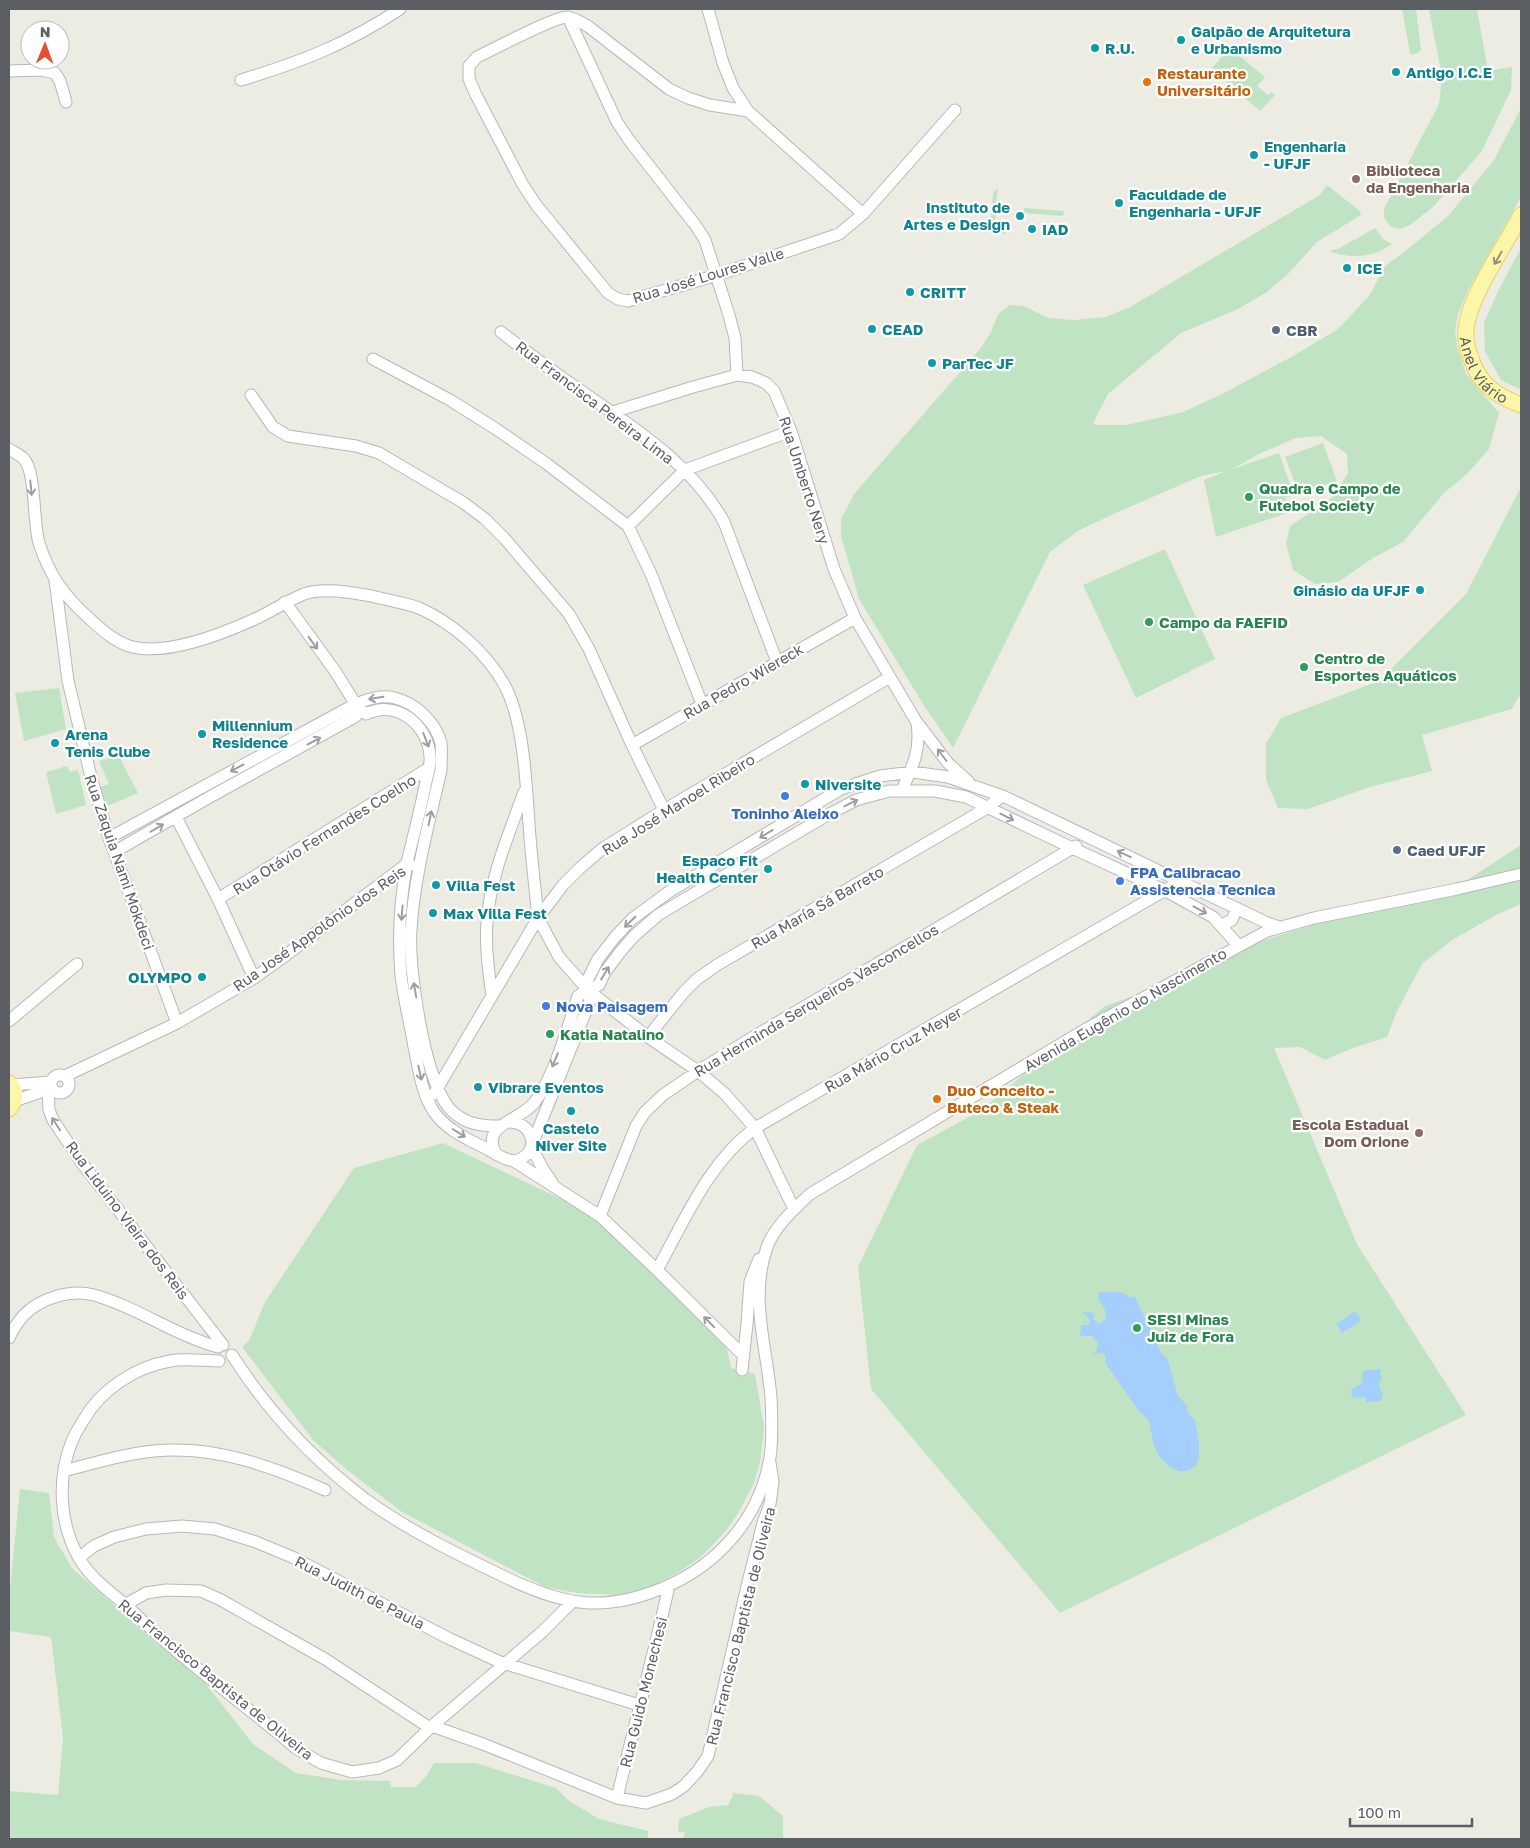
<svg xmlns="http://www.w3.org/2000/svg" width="1530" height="1848" font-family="'Golos Text',sans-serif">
<rect width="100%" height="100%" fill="#edece3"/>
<path fill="#c0e4c3" d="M1402,9H1416L1421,49L1420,52L1412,55L1410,53Z
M1429,9H1477L1488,71L1512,67L1511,90L1482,151L1433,207L1410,225L1400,229L1391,227L1384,218V209L1439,104L1442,77Z
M1230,48L1265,77L1257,86L1268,95L1271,92L1275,95L1260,111L1211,69Z
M1521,108V197L1469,289L1458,314L1455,330L1458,349L1466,374L1499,413L1489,449L1468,473L1444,493L1403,542L1373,558L1338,582L1315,584L1293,570L1286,543L1290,526L1333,497L1348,473L1347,454L1321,436L1296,438L1261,453L1232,469L1279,453L1294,495L1285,498L1290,512L1216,537L1204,480L1226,471L1201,476L1111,515L1078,531L1050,552L953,748L923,704L859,599L841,536V519L854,494L980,349L991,332L998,314L1010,305L1023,306L1049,318L1074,320L1106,317L1130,307L1320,195L1327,185L1360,211L1361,215L1317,242L1287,275L1267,292L1238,309L1181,333L1108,394L1093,423L1096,425H1127L1183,412L1224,393L1293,356L1338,329L1369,296L1386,265L1402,254L1449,215L1494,160Z
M998,188L996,206L1008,207V213L996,212L995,228L1006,229V234L990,233L993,193Z
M1024,208L1064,211L1063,216L1023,213Z
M1375,228L1384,240L1392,244C1373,258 1350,259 1329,251L1338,249Z
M1521,248V390L1501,380L1485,352L1484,323L1498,291Z
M1323,443L1337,481L1299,494L1285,457Z
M1521,487V693L1512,709L1422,735L1432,771L1370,787L1308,809L1278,808L1266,780V744L1281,718L1379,681L1466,594Z
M1165,549L1215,659L1136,698L1083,585Z
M59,688L66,729L24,741L15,693Z
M119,756L138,793L105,807L100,787L109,784L99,761Z
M67,766L70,772L78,770L86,805L56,814L46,772Z
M1521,845V904L1496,915L1452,940L1422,964L1397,1011L1387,1037L1353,1048L1325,1060L1300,1047L1274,1048L1357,1244L1466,1415L1060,1613L871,1389L858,1267L917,1145L980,1111L1105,1006L1177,981L1245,946L1339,917L1449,892Z
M443,1143L593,1214L726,1345L731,1368L755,1374L764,1427L760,1463L754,1483L740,1510L726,1531L701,1557L679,1572L647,1589L617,1595L577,1593L545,1587L402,1512L347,1470L313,1440L242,1347L249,1341L265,1302L354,1168Z
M20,1489L49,1493L54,1537L72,1568L160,1646L195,1670L253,1744L296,1773L341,1780L390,1781L391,1787H415L427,1775L434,1763H476L556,1788L568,1800L599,1819L648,1831V1839H9V1791L58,1795L63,1738L51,1637L9,1631V1598Z
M734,1793L759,1796L783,1816V1839H683L685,1832H678L679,1819L709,1807L728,1805Z"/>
<path fill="#a4cefb" d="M1099,1292H1121L1130,1297H1135L1161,1352L1168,1360L1177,1394L1187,1406L1188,1413L1195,1420L1199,1442V1456L1196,1465L1188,1471H1178L1169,1466L1159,1456L1154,1446L1149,1421L1139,1411L1105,1363L1106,1358L1104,1353L1093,1354L1097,1350L1098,1343L1092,1336H1080L1081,1325H1089L1090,1321L1086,1315L1081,1313L1090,1312L1094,1314V1320L1099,1324L1106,1319L1105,1310L1098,1299Z
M1355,1311L1361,1320L1342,1333L1336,1324Z
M1380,1369L1382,1380L1379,1382L1380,1391H1383L1381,1401L1366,1402V1397L1355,1398L1352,1396L1351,1390L1362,1383L1363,1371Z"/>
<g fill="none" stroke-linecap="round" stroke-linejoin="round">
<g stroke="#b5b8bd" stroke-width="13">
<path id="minor" d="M708,9L723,63L733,88L748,111
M568,17L617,122L629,140L696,226L705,240L729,315L735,338L737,375
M9,71L41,70L55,73L60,81L66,102
M241,80C301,62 347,44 400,9
M863,214L748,111L710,105L688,98L669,89L589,27C582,23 575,18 567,17C554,17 492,50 477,57L469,66V79L476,95L523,185L537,206L608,293L618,299L628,301L717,275L839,234L863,214L955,110
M501,332C529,354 558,375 587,395C639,431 693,466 724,522L777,662
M373,359L450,400L496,429L547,464L628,526L651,574L702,704
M251,395L273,427L288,436L356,446L379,453L464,503L485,519L505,539L569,614L589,649L632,745L664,810
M613,412L693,387L737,375L752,377L766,383L774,391L791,431L834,569L855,618L916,721L948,763L969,782
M9,449C14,452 20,455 24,459C36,472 33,523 39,543C50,577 65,597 91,620C102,630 114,641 129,646C165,657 222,634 255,619C272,611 287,601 304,594C325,586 371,595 393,601C401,603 411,605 419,608C453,623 487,653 505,686C524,723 526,782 529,824C531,855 535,887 538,918L559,957L588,990L648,1037L698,1071L724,1093L755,1128L794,1209
M628,526L685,470L791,431
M55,580L68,681L91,777L109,838L177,1023
M285,602L335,671L358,708
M632,745L855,618
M902,790C913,766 921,750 917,723
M176,817L218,899L254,978
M109,838L350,707L358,708L366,714C397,699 428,725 430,756C431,766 427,776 425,786C420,812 413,837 407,863C400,899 398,939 401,976C404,1000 410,1023 414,1047C419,1069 421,1092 434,1112C447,1131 470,1140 489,1150C503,1158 516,1168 529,1152L590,1001L588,990L599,985L605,972L621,951L634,936L658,915L678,903L824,817L856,800L889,791H935L966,797L1072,848L1166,891L1213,917L1238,945
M114,852L208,798L351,719L356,716L361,702C371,698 384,695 395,698C416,703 436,723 441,743C442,752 441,761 441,770C429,823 414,877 411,930C408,968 425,1088 453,1112C466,1124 481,1126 499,1126
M218,899L429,768
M1222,925L1232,920L1237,908
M492,995C488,970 485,946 487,922C490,877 509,834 524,792
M9,1021L77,964
M648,1037L683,993L697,979L717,965L987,808L1002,796
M51 1084a9 9 0 1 1 18 0a9 9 0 1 1-18 0Z
M65,1076L177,1023L254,978L282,958L407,864L411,865
M11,1085L51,1082
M48,1090L49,1110L53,1120L81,1162L223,1345
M434,1094L538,918L563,885L580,868L602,849L664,810L890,677
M14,1101L52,1088
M510,1122C523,1123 530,1129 532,1142
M531,1147L543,1169L553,1184
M497,1155C478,1125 520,1121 534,1103C553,1079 568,1027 578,996L588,990L587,981L598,959L615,937L632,919L670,891L841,789L880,776L913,772L948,777L1005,797L1265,922L1279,927
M514,1161L600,1216L657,1270L744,1356
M600,1216L636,1126L645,1112L663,1095L698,1071L760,1033L1076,846
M657,1270C685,1220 708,1163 755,1128L1181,881
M9,1338C12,1331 18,1322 23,1316C40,1298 70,1289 94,1295C137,1307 174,1335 218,1347
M232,1355C267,1410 314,1460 365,1499C409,1531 459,1555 507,1578C563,1605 603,1613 663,1588C718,1565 760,1518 770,1457C773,1438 772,1417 771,1398C767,1347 749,1298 767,1247C775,1226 794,1209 810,1194L1086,1029L1267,931L1314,918L1457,889L1521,874
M219,1361C204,1361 186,1358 170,1361C135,1367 100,1390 83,1421C79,1427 75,1434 72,1441C57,1478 59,1523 79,1558C91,1579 111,1592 129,1608C181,1659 242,1702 297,1749L321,1763L352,1772L379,1768L397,1760L432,1726L483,1744L617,1798L646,1803L672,1794L684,1786L697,1772L708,1756L748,1582L763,1523L770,1504L773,1482L770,1462
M742,1370L747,1324L750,1282L759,1259
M64,1471C94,1463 124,1454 154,1451C214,1445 271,1466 325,1490
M79,1558L94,1546L114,1537L146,1529L182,1526L215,1529L256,1542L292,1557L448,1638L500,1662L639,1705
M125,1605L146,1593L166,1590L201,1591L221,1600L325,1659L430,1728
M432,1726L542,1632L572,1602
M617,1798C634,1727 653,1657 669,1586"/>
</g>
<g stroke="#ebd05d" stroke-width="17">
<g id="major">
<path id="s1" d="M1521,215C1505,246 1470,295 1466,328C1465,339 1468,351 1472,361C1480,385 1499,397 1521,405"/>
<path d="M9,1083C17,1091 16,1101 9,1109"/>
</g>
</g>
<use href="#minor" stroke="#fff" stroke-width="11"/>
<use href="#major" stroke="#fcf6a9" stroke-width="15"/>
</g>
<defs><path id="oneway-shaft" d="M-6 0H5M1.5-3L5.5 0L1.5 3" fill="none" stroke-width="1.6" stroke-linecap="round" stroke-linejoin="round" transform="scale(1.25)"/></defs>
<use stroke="#93937c" href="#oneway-shaft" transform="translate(1498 258) rotate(120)"/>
<g stroke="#9d9ea1">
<use href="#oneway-shaft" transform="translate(31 488) rotate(84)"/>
<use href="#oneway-shaft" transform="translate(313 643) rotate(54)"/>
<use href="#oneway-shaft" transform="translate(376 698) rotate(171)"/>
<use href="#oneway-shaft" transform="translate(426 740) rotate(69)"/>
<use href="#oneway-shaft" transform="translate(314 741) rotate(-28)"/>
<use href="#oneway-shaft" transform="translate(942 755) rotate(-127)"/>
<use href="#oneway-shaft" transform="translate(237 768) rotate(152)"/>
<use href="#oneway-shaft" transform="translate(851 803) rotate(-26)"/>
<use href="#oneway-shaft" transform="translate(1007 817) rotate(26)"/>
<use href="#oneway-shaft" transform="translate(430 818) rotate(-79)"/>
<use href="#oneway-shaft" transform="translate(157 828) rotate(-30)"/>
<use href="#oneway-shaft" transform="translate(766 834) rotate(149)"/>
<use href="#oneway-shaft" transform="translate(1124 854) rotate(-155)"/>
<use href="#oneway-shaft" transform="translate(1200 910) rotate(28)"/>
<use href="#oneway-shaft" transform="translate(402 913) rotate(95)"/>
<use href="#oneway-shaft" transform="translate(630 922) rotate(136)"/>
<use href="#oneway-shaft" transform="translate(605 973) rotate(-59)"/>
<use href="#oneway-shaft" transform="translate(415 990) rotate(-100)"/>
<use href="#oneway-shaft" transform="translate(555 1060) rotate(113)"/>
<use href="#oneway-shaft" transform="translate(420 1073) rotate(77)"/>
<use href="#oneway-shaft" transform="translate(56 1124) rotate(-123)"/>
<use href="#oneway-shaft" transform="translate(459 1133) rotate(32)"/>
<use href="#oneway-shaft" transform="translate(709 1322) rotate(-135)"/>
</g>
<g fill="#0f9aa8" stroke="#fff" stroke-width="2">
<circle cx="1181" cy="40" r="5"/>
<circle cx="1095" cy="48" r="5"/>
<circle cx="1396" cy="72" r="5"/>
<circle cx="1254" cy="155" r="5"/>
<circle cx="1119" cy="203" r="5"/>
<circle cx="1020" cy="216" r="5"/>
<circle cx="1032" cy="229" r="5"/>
<circle cx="1347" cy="268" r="5"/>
<circle cx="910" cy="292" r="5"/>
<circle cx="872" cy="329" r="5"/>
<circle cx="932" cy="363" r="5"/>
<circle cx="1420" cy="590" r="5"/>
<circle cx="202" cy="734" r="5"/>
<circle cx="55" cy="743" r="5"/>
<circle cx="805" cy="784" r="5"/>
<circle cx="768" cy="869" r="5"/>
<circle cx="436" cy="885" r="5"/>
<circle cx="433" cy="913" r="5"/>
<circle cx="202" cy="977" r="5"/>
<circle cx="478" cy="1087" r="5"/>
<circle cx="571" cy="1111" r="5"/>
</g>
<g fill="#e8710a" stroke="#fff" stroke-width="2">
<circle cx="1147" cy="82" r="5"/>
<circle cx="937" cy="1099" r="5"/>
</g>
<g fill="#8d6e63" stroke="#fff" stroke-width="2">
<circle cx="1356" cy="179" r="5"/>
<circle cx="1419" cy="1133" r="5"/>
</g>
<g fill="#5c6f8a" stroke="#fff" stroke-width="2">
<circle cx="1276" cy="330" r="5"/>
<circle cx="1397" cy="850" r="5"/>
</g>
<g fill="#2e9e5b" stroke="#fff" stroke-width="2">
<circle cx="1249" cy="497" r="5"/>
<circle cx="1149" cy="622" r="5"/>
<circle cx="1304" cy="667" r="5"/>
<circle cx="550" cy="1034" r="5"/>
<circle cx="1137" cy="1328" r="5"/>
</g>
<g fill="#3f7fe0" stroke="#fff" stroke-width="2">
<circle cx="785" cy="796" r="5"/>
<circle cx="1120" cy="881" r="5"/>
<circle cx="546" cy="1006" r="5"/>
</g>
<g text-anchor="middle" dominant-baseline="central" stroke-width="4.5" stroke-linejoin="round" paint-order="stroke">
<g font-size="15" font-weight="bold" fill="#0d838f" stroke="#fff" text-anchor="start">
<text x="1191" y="31">Galpão de Arquitetura<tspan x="1191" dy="17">e Urbanismo</tspan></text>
<text x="1105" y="48">R.U.</text>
<text x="1406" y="72">Antigo I.C.E</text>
<text x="1264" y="146">Engenharia<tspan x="1264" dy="17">- UFJF</tspan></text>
<text x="1129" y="194">Faculdade de<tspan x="1129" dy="17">Engenharia - UFJF</tspan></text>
<text x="1010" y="207" text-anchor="end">Instituto de<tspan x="1010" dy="17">Artes e Design</tspan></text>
<text x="1042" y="229">IAD</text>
<text x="1357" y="268">ICE</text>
<text x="920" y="292">CRITT</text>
<text x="882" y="329">CEAD</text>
<text x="942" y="363">ParTec JF</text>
<text x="1410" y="590" text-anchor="end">Ginásio da UFJF</text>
<text x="212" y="725">Millennium<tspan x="212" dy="17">Residence</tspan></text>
<text x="65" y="734">Arena<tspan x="65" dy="17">Tenis Clube</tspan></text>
<text x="815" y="784">Niversite</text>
<text x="758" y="860" text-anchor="end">Espaco Fit<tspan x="758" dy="17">Health Center</tspan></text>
<text x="446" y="885">Villa Fest</text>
<text x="443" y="913">Max Villa Fest</text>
<text x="192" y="977" text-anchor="end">OLYMPO</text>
<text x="488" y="1087">Vibrare Eventos</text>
<text x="571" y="1128" text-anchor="middle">Castelo<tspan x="571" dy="17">Niver Site</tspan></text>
</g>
<g font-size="15" font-weight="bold" fill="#c56008" stroke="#fff" text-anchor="start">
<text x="1157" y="73">Restaurante<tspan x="1157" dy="17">Universitário</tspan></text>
<text x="947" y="1090">Duo Conceito -<tspan x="947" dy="17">Buteco &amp; Steak</tspan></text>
</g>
<g font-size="15" font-weight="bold" fill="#785e54" stroke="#fff" text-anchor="start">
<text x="1366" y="170">Biblioteca<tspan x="1366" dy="17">da Engenharia</tspan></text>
<text x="1409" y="1124" text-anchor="end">Escola Estadual<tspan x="1409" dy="17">Dom Orione</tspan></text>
</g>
<g font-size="15" fill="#5b5e63" stroke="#fff">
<text transform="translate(708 275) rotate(-17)">Rua José Loures Valle</text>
<text stroke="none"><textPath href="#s1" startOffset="174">Anel Viário</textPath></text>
<text transform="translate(595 402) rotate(37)">Rua Francisca Pereira Lima</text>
<text transform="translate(805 480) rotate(72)">Rua Umberto Nery</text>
<text transform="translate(743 681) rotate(-30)">Rua Pedro Wiereck</text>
<text transform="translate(678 804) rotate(-32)">Rua José Manoel Ribeiro</text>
<text transform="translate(324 834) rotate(-32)">Rua Otávio Fernandes Coelho</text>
<text transform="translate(120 862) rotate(71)">Rua Zaquia Nami Mokdeci</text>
<text transform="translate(817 907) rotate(-30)">Rua María Sá Barreto</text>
<text transform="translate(319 928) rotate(-35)">Rua José Appolônio dos Reis</text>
<text transform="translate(816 1000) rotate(-31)">Rua Herminda Serqueiros Vasconcellos</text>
<text transform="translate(1125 1009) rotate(-30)">Avenida Eugênio do Nascimento</text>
<text transform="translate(893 1049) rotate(-30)">Rua Mário Cruz Meyer</text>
<text transform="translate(128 1220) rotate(53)">Rua Liduino Vieira dos Reis</text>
<text transform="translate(360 1592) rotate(27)">Rua Judith de Paula</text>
<text transform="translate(740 1626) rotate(-76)">Rua Francisco Baptista de Oliveira</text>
<text transform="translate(216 1679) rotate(39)">Rua Francisco Baptista de Oliveira</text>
<text transform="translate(643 1692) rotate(-76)">Rua Guido Monechesi</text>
</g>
<g font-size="15" font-weight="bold" fill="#4e5e75" stroke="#fff" text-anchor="start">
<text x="1286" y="330">CBR</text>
<text x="1407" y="850">Caed UFJF</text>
</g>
<g font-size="15" font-weight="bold" fill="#27864d" stroke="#fff" text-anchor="start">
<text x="1259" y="488">Quadra e Campo de<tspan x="1259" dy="17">Futebol Society</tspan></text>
<text x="1159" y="622">Campo da FAEFID</text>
<text x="1314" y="658">Centro de<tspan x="1314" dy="17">Esportes Aquáticos</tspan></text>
<text x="560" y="1034">Katia Natalino</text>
<text x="1147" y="1319">SESI Minas<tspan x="1147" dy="17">Juiz de Fora</tspan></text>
</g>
<g font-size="15" font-weight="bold" fill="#366cbe" stroke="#fff" text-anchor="start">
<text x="785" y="813" text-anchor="middle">Toninho Aleixo</text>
<text x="1130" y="872">FPA Calibracao<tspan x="1130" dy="17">Assistencia Tecnica</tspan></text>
<text x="556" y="1006">Nova Paisagem</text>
</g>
</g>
<rect width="1530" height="1848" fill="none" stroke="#5b5e63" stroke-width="20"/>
<g transform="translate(45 45) rotate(1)"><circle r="24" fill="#ffffff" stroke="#bdbfc1"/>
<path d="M0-4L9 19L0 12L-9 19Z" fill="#e25134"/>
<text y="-8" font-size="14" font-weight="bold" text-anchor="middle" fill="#5b5e63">N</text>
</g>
<path d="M1350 1818v8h122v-8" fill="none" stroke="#5b5e63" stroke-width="2.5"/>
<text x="1358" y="1818" font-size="15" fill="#5b5e63" stroke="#ffffff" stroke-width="4" paint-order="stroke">100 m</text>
</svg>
